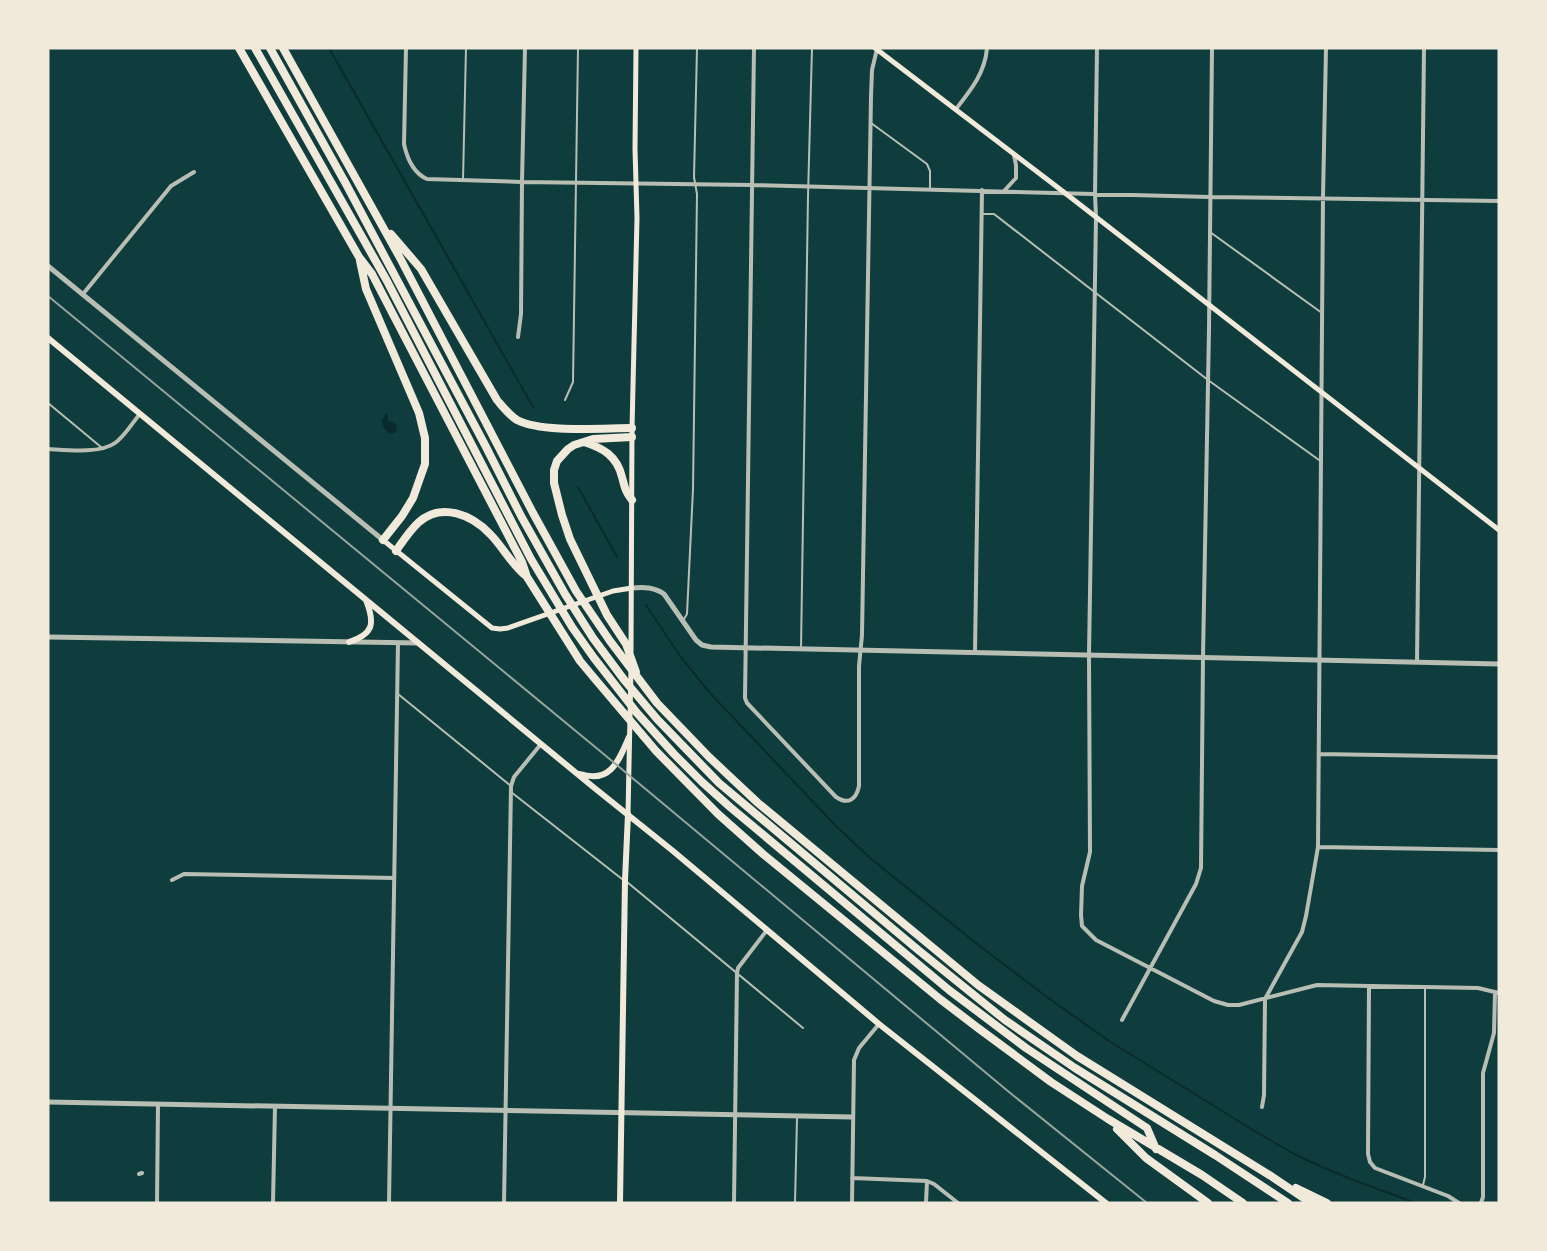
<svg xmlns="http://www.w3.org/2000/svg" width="1547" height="1251" font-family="'Open Sans',sans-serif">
<rect width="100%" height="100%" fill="#0f3d3e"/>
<path fill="#0a2a2b" d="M387,412L388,420L397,425L396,432L392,434C385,432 383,427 382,420Z"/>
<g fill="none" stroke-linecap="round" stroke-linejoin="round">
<path stroke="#0a2a2b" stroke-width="2" d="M329,48L533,407
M578,487L617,557
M646,605L680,656L709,692L835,825L870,858L981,947L1047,997L1109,1041L1253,1130L1294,1154L1322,1167L1356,1181L1416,1203"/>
<path stroke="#b8beb3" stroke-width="2" d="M871,123L927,164L930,171V189
M463,180L466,48
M982,214H994L1208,380L1319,460
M1210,232L1322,313
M565,400L573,382L578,48
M48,403L101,447
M684,619L687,614L693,489L697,194L694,177L697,48
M801,649L808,196L812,48
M398,694L511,786
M511,792L622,879
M627,882L803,1028
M1423,1185L1425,1177V987
M795,1203L797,1118"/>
<path stroke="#b8beb3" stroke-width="4" d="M406,48L404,144C407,158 413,173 427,179L522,182L752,185L1210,197L1499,201
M754,48L745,698L747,703L836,797C848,805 856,800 859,786V666L862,635L871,96L872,70L877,49
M1097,48L1095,194L1096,217L1089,655L1090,852L1082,886L1081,915L1082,926L1096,940L1214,1001L1228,1005H1239L1317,985L1478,988L1499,993
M956,109C971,90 985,73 987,48
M1004,191L1016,178V165L1014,155
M83,294L171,186L194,172
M518,337L521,314L522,182L525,48
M48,449C66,450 100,454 115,443C125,436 132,423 140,414
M975,652L982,190
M1417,662L1424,48
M1319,754L1499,757
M1318,847L1499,850
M172,880L184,874L394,878
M1369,986L1368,1154L1370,1162L1375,1168L1448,1196L1459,1203
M1122,1020L1196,884L1201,868L1203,657L1209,329L1212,48
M1262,1107L1264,1095L1265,999L1302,932L1306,916L1318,847L1323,197L1326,48
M139,1174L142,1173
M852,1178L927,1181L934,1184L958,1203
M157,1203L158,1104
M273,1203L275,1106
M389,1203L398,643
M504,1203L511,786L514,777L541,744
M734,1203L737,973L738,968L767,930
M852,1203L854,1060L859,1048L879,1024
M926,1203L927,1181
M1481,1203L1483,1197V1073L1494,1033L1495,993"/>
<path stroke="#b8beb3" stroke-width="5" d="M48,266L383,540
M632,588C644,587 654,587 664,594L696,640L702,645L711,647L1499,664
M48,637L419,643
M48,1102L852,1117"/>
<path stroke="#f1e9da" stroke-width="5" d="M875,48L1065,193L1499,530
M383,540L492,628L500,629L508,628L613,591L632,588
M631,652L632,428L637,218L635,149L636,48
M628,814L631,668"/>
<path stroke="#f1e9da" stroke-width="6" d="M48,338L592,786L673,851L879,1024L1106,1203
M349,642C374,634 375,623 366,600
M580,774C611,784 619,760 629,737
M620,1203L625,880L628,814"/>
<path stroke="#f1e9da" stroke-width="8" d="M239,48L359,257L372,274L522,562L527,577L580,661L595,679L656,751L718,814L763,854L940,999L978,1028L1051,1082L1108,1119L1202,1175L1243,1203
M255,48L387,281L531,559L572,627L594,658L637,713L674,754L702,782L730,807L949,990L1026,1048L1147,1128L1156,1149
M270,48L346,184L485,445L521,516L565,594L593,638L625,681L657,719L719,783L917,949L1005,1020L1075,1068L1215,1155L1288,1203
M283,48L399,256L533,513L576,591L610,641L657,703L709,757L758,803L978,985L1077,1056L1271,1176L1311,1203
M391,234L421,269L497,400C503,407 509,415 517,420C542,433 602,428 632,428
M360,261L366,289L419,413L425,438V464L413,498L402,516L383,540
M632,437L593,439L574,445L568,449L557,461L554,470V483L562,515L570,539L607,615L626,644L636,672
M584,442C603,448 617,456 622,477C625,488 625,491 632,500
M396,551C403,541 410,530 419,522C442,502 472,515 490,534C503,547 511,564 526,576
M1117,1129L1146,1158L1208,1203
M1296,1188L1327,1203"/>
<path stroke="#97a49c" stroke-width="2" d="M48,296L600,751L1009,1092L1147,1203"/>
</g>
<rect width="1547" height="1251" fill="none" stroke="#f1e9da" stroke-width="99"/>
</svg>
